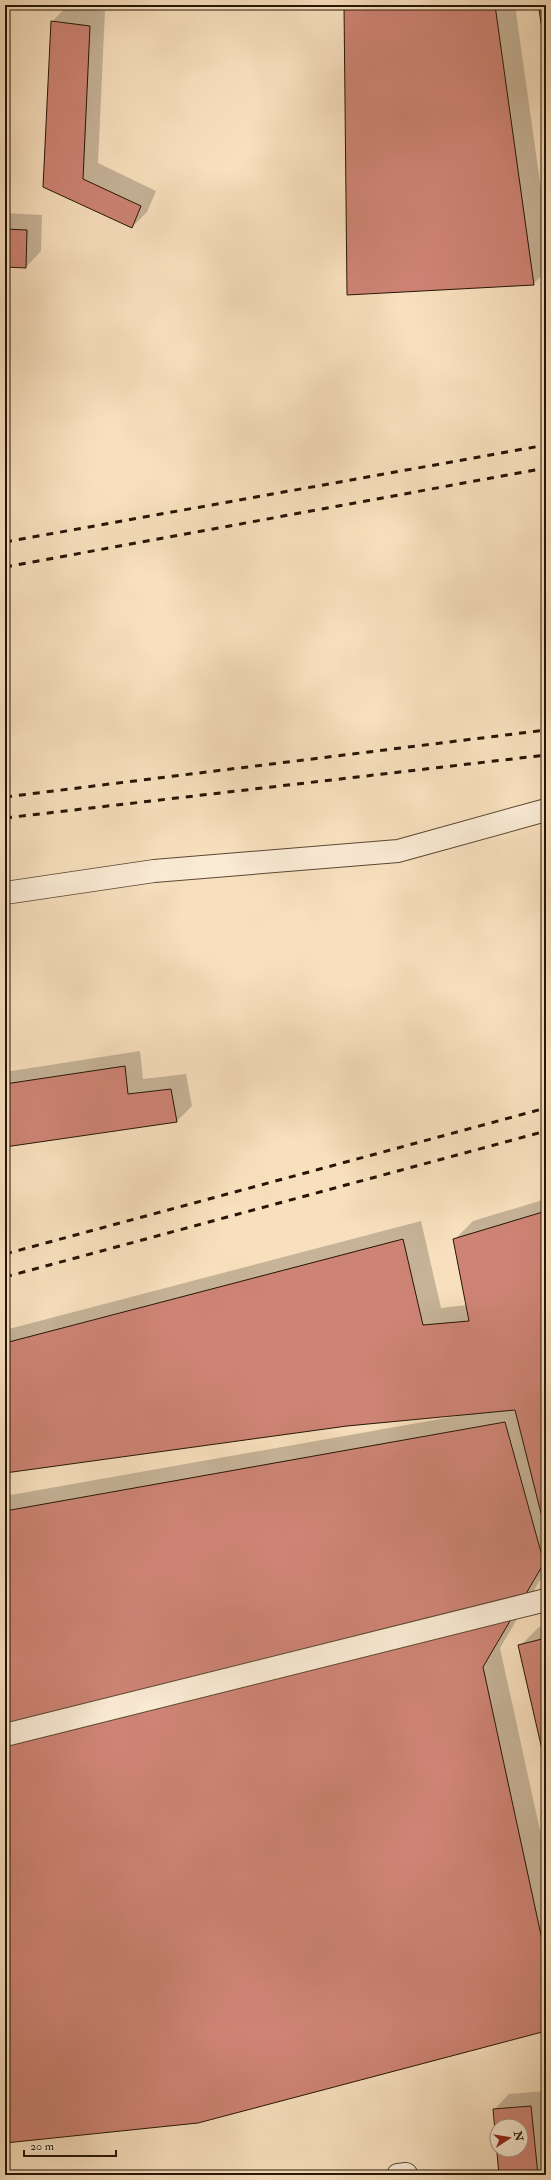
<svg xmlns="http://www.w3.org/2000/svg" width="551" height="2180" font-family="'IM FELL Double Pica',serif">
<rect width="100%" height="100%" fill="#f8e0be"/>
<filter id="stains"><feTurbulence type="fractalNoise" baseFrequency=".005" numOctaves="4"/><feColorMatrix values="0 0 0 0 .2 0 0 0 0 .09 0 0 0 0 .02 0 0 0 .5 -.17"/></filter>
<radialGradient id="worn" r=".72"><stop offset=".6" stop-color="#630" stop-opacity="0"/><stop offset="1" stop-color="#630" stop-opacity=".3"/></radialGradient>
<path fill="#0003" d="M345,5H515L546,225V272L533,284Z
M545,5H546V50L540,9Z
M67,6L105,11L98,163L156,191L147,212L132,227L44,187L52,22Z
M5,213L42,215L41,251L26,267L5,266Z
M140,1051L143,1079L186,1074L192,1106L176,1122L5,1146V1072Z
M546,1199V1570L500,1648L546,1858V2030L5,2142V1496L457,1416V1415L347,1425L5,1472V1330L421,1221L441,1308L467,1305L454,1240L473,1221Z
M546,1625V1762L520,1646L538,1628Z
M546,2091V2175H500L498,2150H521V2126H497V2142L494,2110L509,2094Z"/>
<path fill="#ce8475" stroke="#261504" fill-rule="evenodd" d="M251,5H281V7Z
M344,5H495L534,285L347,295Z
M546,8V58L539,9Z
M51,21L90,26L83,179L141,206L132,228L43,187Z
M5,229L27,230L26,268L5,267Z
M125,1066L128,1094L171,1089L177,1122L5,1147V1084Z
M546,1211V1533L515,1410L347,1426L5,1473V1343L403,1239L423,1325L469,1321L453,1239Z
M505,1422L544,1563L483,1667L546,1958V2031L198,2123L5,2143V1511Z
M546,1638V1767L518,1645Z
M531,2106L538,2175H499L493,2109ZM497,2126H521V2150H497Z"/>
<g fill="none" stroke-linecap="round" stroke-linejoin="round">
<g stroke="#5a4832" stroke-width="24">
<path id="minor" d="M5,893L154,871L398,851L546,810
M5,1735L546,1600
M398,2175L406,2174"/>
</g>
<use href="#minor" stroke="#faebd5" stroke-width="22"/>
<path stroke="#261504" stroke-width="3" stroke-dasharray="7 7" stroke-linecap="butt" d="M5,542L546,445
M5,567L546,468
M5,797L546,730
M5,818L546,755
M5,1254L546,1108
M5,1277L546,1131"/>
</g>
<rect width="551" height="2180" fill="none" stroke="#f8e0be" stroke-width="20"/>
<rect x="6" y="6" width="539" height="2168" fill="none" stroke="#261504" stroke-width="2"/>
<rect x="10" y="10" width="531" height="2160" fill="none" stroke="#261504"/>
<g transform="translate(509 2138) rotate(78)"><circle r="19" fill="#faebd5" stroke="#a59581"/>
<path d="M0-3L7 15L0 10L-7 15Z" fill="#8f2418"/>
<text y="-6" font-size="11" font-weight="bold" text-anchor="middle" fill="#261504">N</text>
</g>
<path d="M24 2150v6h92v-6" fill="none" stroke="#261504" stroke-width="2"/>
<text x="30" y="2150" font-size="12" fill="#261504" stroke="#faebd5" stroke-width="3" paint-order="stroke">20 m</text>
<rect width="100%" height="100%" filter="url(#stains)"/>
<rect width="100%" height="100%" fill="url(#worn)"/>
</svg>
